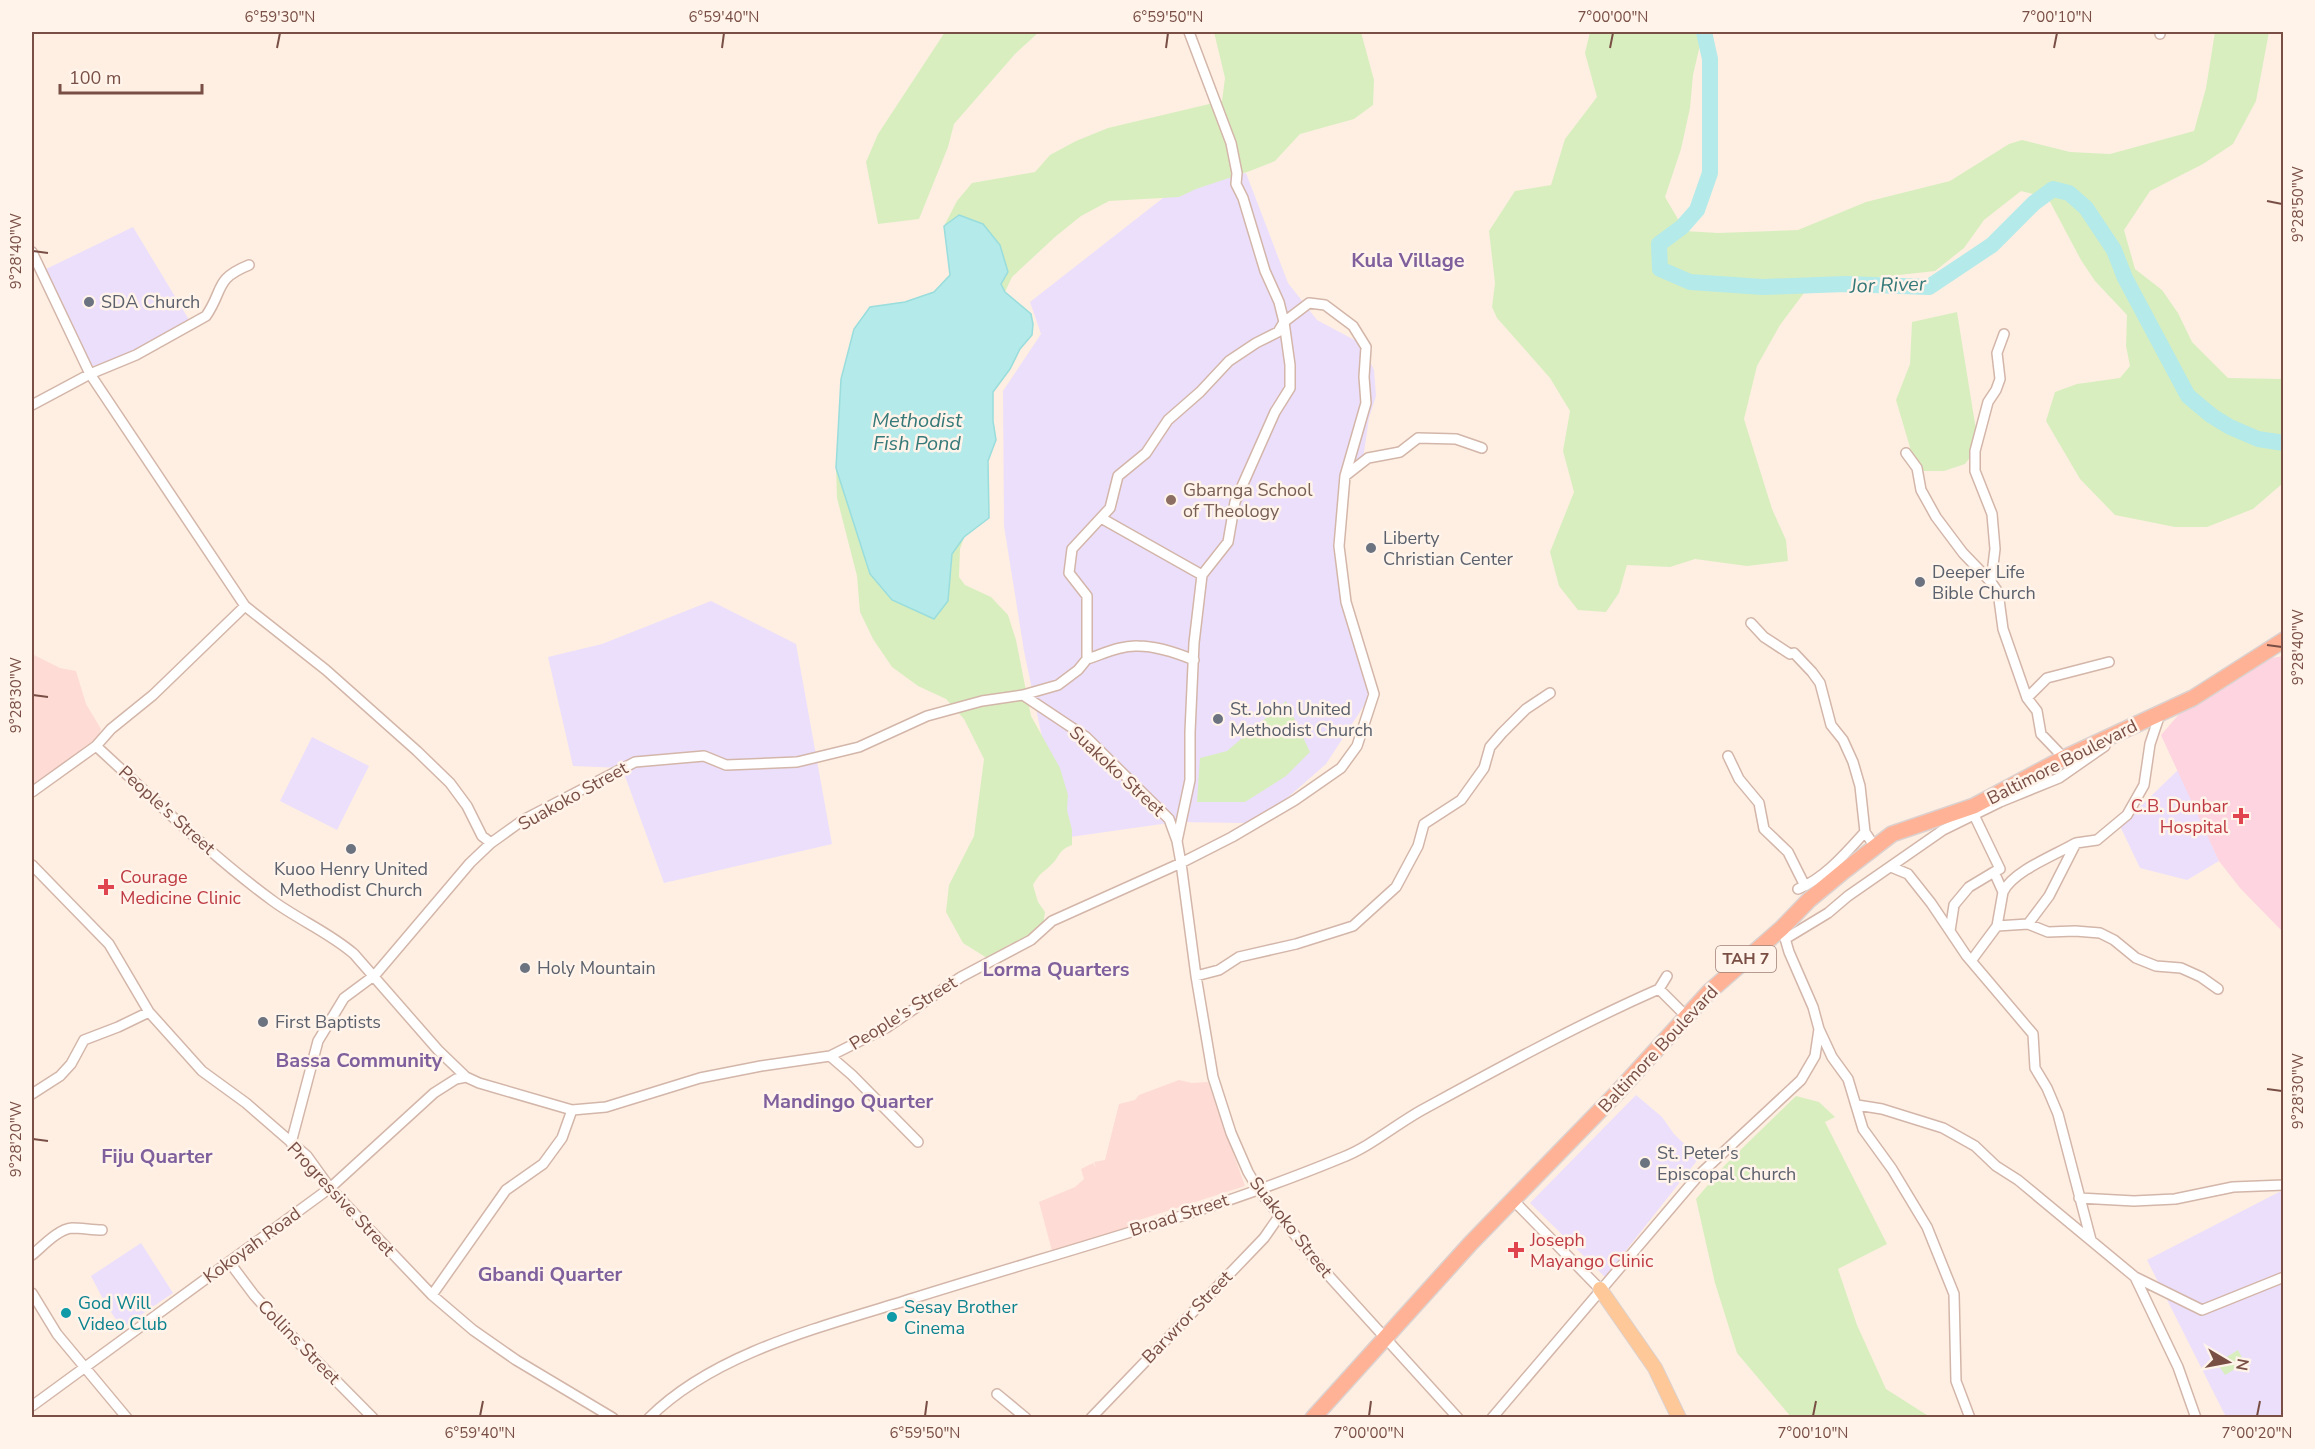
<svg xmlns="http://www.w3.org/2000/svg" width="2315" height="1449" font-family="'Nunito Sans',sans-serif">
<rect width="100%" height="100%" fill="#feefe2"/>
<path fill="#ffdbd5" d="M32,654L60,668L76,671L86,704L101,729L96,743L32,789Z
M1179,1080L1192,1083L1208,1082L1245,1186L1136,1221L1130,1226L1102,1236L1052,1251L1039,1202L1075,1187L1084,1179L1081,1169L1093,1163L1096,1168L1094,1162L1105,1160L1119,1104L1135,1100L1139,1095Z"/>
<path fill="#ecdffb" d="M1246,173L1288,283L1317,320L1362,344L1374,370L1376,396L1369,418L1362,466L1339,487L1337,513L1343,583L1369,698L1326,764L1286,799L1245,823L1176,822L1063,838L1024,651L1004,526L1003,391L1041,334L1030,302L1177,187Z
M133,227L191,323L94,370L42,271Z
M711,601L796,644L832,844L664,883L622,768L573,766L548,657L602,644Z
M312,737L369,766L337,830L280,801Z
M2178,770L2219,861L2187,880L2140,868L2120,826Z
M1636,1095L1662,1117L1674,1134L1699,1158L1605,1277L1530,1203Z
M2283,1190V1417H2226L2147,1260Z
M141,1243L173,1293L122,1328L106,1305L91,1276Z"/>
<path fill="#fdd4e0" d="M2283,656V932L2240,888L2219,861L2161,735L2188,704L2261,660Z"/>
<path fill="#d9eebf" d="M945,32H1039L1015,54L954,124L948,147L919,219L878,224L866,162L878,134Z
M1214,32H1361L1374,80L1373,105L1354,119L1300,134L1275,161L1250,171L1196,189L1179,197L1109,201L1081,216L1055,237L1012,277L1005,292L1001,284L1008,272L1000,245L983,224L944,226L957,201L972,183L1035,172L1050,155L1076,141L1108,128L1222,101L1225,78Z
M1590,32H1703L1693,75L1690,108L1681,149L1665,197L1685,231L1718,233L1798,230L1866,202L1950,181L2009,144L2022,140L2070,152L2110,154L2194,131L2206,88L2215,32H2269L2256,101L2233,144L2203,164L2150,191L2124,230L2135,269L2162,290L2178,313L2192,342L2228,378L2283,379V483L2253,509L2207,527H2175L2115,515L2080,479L2046,421L2055,392L2077,384L2120,378L2130,366L2126,346L2127,315L2095,281L2081,260L2048,198L2021,191L1984,220L1964,248L1935,271L1810,285L1780,325L1757,366L1744,419L1772,509L1786,540L1788,561L1747,566L1695,559L1670,567L1627,565L1619,593L1606,612L1578,610L1559,586L1550,552L1574,492L1563,451L1570,411L1550,378L1497,318L1492,307L1495,283L1489,231L1515,191L1551,185L1565,139L1597,97L1585,53Z
M1957,312L1976,430L1975,451L1965,464L1944,471H1924L1914,461L1896,400L1910,364L1912,322Z
M836,468L870,574L892,600L934,619L951,572L952,554L964,537L960,549L959,577L965,585L991,597L1008,615L1016,640L1031,716L1060,768L1068,795L1067,810L1072,830V845C1058,850 1060,857 1050,866C1042,873 1039,874 1033,885L1038,902L1045,912L1043,925L1030,940L1010,944L987,958L963,943L946,912L949,885L974,836L984,759L964,719L946,699L918,686L892,667L873,639L860,612L857,576L837,498Z
M1286,701L1310,752L1286,776L1245,802H1197L1200,758L1227,751Z
M1796,1096L1819,1102L1835,1117L1825,1122L1887,1244L1838,1269L1857,1325L1886,1389L1930,1417H1791L1737,1353L1715,1283L1696,1199L1725,1165Z
M2238,1350L2245,1363L2225,1375L2217,1363Z"/>
<path fill="#b4eae9" stroke="#99dddc" stroke-width="1.5" d="M959,215L983,224L1000,245L1008,272L1001,284L1005,292L1031,314L1033,324L1032,335L1020,349L1010,369L993,392V421L996,440L988,461L989,518L964,537L952,554L948,601L934,619L892,600L870,574L836,468L841,379L854,329L870,307L905,302L934,292L950,275L944,226Z"/>
<g fill="none" stroke-linecap="round" stroke-linejoin="round">
<path stroke="#b4eae9" stroke-width="16" d="M1704,32L1710,59V173L1697,210L1682,227L1659,244L1660,269L1690,282L1763,287L1845,284L1929,287L1992,245L2034,203L2053,189L2069,193L2086,208L2114,250L2125,278L2188,396L2212,416L2230,427L2258,439L2284,443"/>
<g stroke="#d3b6a9" stroke-width="12">
<path id="minor" d="M2160,34V32
M32,252L90,374L245,606L326,670L417,751L450,783L467,806L482,836L491,843
M2004,334L1997,353L2000,379L1996,390L1988,402L1975,451V471L1992,514L1995,549L1991,582L1998,592L2003,629L2027,698L2037,711L2041,734L2064,758
M32,405L90,374L136,355L206,316C224,290 214,279 249,265
M1906,453L1917,468L1921,490L1936,517L1963,553L1991,582
M1101,518L1202,575
M1751,623L1764,637L1790,654L1794,653L1812,672L1820,683L1831,725L1843,740L1853,762L1860,786L1865,832L1875,847
M1087,659C1103,654 1121,645 1138,646C1156,646 1177,653 1194,660
M1023,695L1058,685L1078,670L1087,659V596L1069,573L1072,549L1110,508L1118,476L1146,453L1168,420L1200,392L1229,361L1256,343L1278,332L1284,322L1309,303L1325,305L1353,326L1366,347L1364,377L1366,403L1345,476
M2027,698L2047,678L2109,662
M96,746C154,799 210,855 273,901C299,920 330,933 354,954L438,1050L466,1077L479,1083L572,1110L606,1107L700,1078L761,1066L830,1056L886,1028L961,977L1031,940L1052,921L1181,863L1232,837L1295,800L1341,768L1357,746L1374,694L1346,602L1339,546L1345,476L1368,458L1400,452L1418,438L1456,439L1482,448
M1728,756L1739,779L1759,803L1764,829L1788,852L1805,886
M32,792L96,746L111,729L153,695L245,606
M1974,815L2000,869L1994,872L2003,892C2013,871 2055,855 2076,843
M1177,841L1190,780V732L1194,643L1202,575L1228,542L1235,502L1275,412L1290,388V365L1284,322L1279,302L1265,271L1243,198L1236,184L1237,173L1231,143L1189,32
M32,865L109,944L149,1012L202,1071L246,1103L307,1156L330,1188L432,1295L473,1330L516,1360L613,1418
M1891,867L1908,874L1931,903L1966,955L2033,1034L2035,1068L2047,1088L2058,1114L2091,1240
M1798,889C1825,878 1846,853 1865,832
M2028,924L2048,932L2075,931L2100,933L2114,940L2136,958L2156,966L2181,968L2201,977L2218,989
M1997,926L2028,924L2049,896L2076,843L2097,840L2127,815L2144,785L2150,744L2158,720
M1950,931L1954,905L1969,887L1994,872
M1785,939L1828,913L1848,896L1943,830L2000,802L2059,778L2105,746
M1971,961L1997,926L2003,892
M1196,976L1219,970L1239,957L1296,944L1353,926L1396,887L1418,846L1424,824L1461,800L1484,768L1490,747L1502,733L1526,709L1550,693
M1659,989L1667,976
M1819,1029L1832,1057L1848,1079L1863,1129L1892,1169L1927,1227L1954,1294L1956,1381L1970,1418
M830,1056L852,1075L918,1142
M32,1094L60,1076L71,1064L84,1040L118,1027L149,1012
M1857,1105L1882,1109L1943,1128L1975,1146L1996,1166L2018,1180L2135,1277L2178,1367L2196,1418
M291,1143L318,1041L344,998L375,975L470,863L491,843L523,820L635,762L704,756L726,765L797,762L859,747L927,716L982,701L1023,695L1086,737L1169,819L1177,841L1181,863L1196,976L1213,1077L1231,1133L1248,1172L1258,1189L1319,1265L1458,1418
M2079,1198L2134,1201L2175,1199L2233,1187L2284,1185
M1514,1201L1600,1289
M32,1255C42,1247 58,1229 72,1228C82,1228 92,1230 102,1230
M230,1263L254,1295L279,1323L373,1418
M2135,1277L2202,1310L2284,1277
M32,1293L57,1334L127,1418
M432,1295L506,1190L543,1164L562,1138L572,1110
M997,1394L1026,1418
M32,1406L330,1188L434,1093L456,1079L466,1077
M649,1418C716,1351 826,1326 914,1298C1057,1253 1203,1215 1341,1158C1370,1147 1395,1125 1422,1110C1501,1067 1577,1025 1659,989L1687,1017
M1091,1418L1264,1238L1280,1215
M1492,1418L1698,1176L1801,1080L1815,1056L1819,1029L1813,1007L1789,952L1782,928"/>
</g>
<g stroke="#dcd1cf" stroke-width="16">
<path id="primary" d="M1600,1289L1655,1368L1679,1418"/>
</g>
<g stroke="#dcd1cf" stroke-width="18">
<path id="trunk" d="M1313,1418L1471,1243L1614,1096L1709,992L1782,928L1809,900L1844,871L1892,834L1974,806L2064,758L2193,698L2284,640"/>
</g>
<use href="#minor" stroke="#fff" stroke-width="9"/>
<use href="#primary" stroke="#ffc898" stroke-width="14"/>
<use href="#trunk" stroke="#ffb295" stroke-width="15"/>
</g>
<path fill="none" stroke="#794f45" stroke-width="2" d="M277,48L280,33M722,48L724,33M1166,48L1168,33M1610,48L1613,33M2054,48L2057,33M2267,201L2282,204M33,251L48,253M2267,645L2282,647M33,695L48,697M2267,1089L2282,1091M33,1139L48,1141M480,1416L483,1401M925,1416L927,1401M1369,1416L1371,1401M1813,1416L1816,1401M2257,1416L2260,1401"/>
<g fill="#6b7280" stroke="#fff3ea" stroke-width="2">
<circle cx="89" cy="302" r="6"/>
<circle cx="1371" cy="548" r="6"/>
<circle cx="1920" cy="582" r="6"/>
<circle cx="1218" cy="719" r="6"/>
<circle cx="351" cy="849" r="6"/>
<circle cx="525" cy="968" r="6"/>
<circle cx="263" cy="1022" r="6"/>
<circle cx="1645" cy="1163" r="6"/>
</g>
<circle fill="#8d6e63" stroke="#fff3ea" stroke-width="2" cx="1171" cy="500" r="6"/>
<g fill="#e0444e" stroke="#fff3ea" stroke-width="2">
<path d="M2238 807h6v6h6v6h-6v6h-6v-6h-6v-6h6z"/>
<path d="M103 878h6v6h6v6h-6v6h-6v-6h-6v-6h6z"/>
<path d="M1513 1241h6v6h6v6h-6v6h-6v-6h-6v-6h6z"/>
</g>
<g fill="#0f9aa8" stroke="#fff3ea" stroke-width="2">
<circle cx="66" cy="1313" r="6"/>
<circle cx="892" cy="1317" r="6"/>
</g>
<g text-anchor="middle" dominant-baseline="central" stroke-width="5" stroke-linejoin="round" paint-order="stroke">
<rect fill="#fff3ea" stroke="#a18076" stroke-width="1.5" x="1716" y="946" width="60" height="26" rx="4.5"/>
<g font-size="16" font-weight="bold" fill="#794f45">
<text x="1746" y="959">TAH 7</text>
</g>
<g font-size="18" fill="#5b616d" stroke="#fff3ea" text-anchor="start">
<text x="101" y="302">SDA Church</text>
<text x="1383" y="538">Liberty<tspan x="1383" dy="21">Christian Center</tspan></text>
<text x="1932" y="572">Deeper Life<tspan x="1932" dy="21">Bible Church</tspan></text>
<text x="1230" y="709">St. John United<tspan x="1230" dy="21">Methodist Church</tspan></text>
<text x="351" y="869" text-anchor="middle">Kuoo Henry United<tspan x="351" dy="21">Methodist Church</tspan></text>
<text x="537" y="968">Holy Mountain</text>
<text x="275" y="1022">First Baptists</text>
<text x="1657" y="1153">St. Peter's<tspan x="1657" dy="21">Episcopal Church</tspan></text>
</g>
<g font-size="18" fill="#785e54" stroke="#fff3ea" text-anchor="start">
<text x="1183" y="490">Gbarnga School<tspan x="1183" dy="21">of Theology</tspan></text>
</g>
<g font-size="18" fill="#794f45" stroke="#fff3ea">
<text transform="translate(2062 762) rotate(-27)">Baltimore Boulevard</text>
<text transform="translate(1117 771) rotate(43)">Suakoko Street</text>
<text transform="translate(573 796) rotate(-29)">Suakoko Street</text>
<text transform="translate(167 810) rotate(42)">People's Street</text>
<text transform="translate(903 1013) rotate(-32)">People's Street</text>
<text transform="translate(1658 1049) rotate(-47)">Baltimore Boulevard</text>
<text transform="translate(341 1199) rotate(47)">Progressive Street</text>
<text transform="translate(1179 1215) rotate(-18)">Broad Street</text>
<text transform="translate(1291 1227) rotate(52)">Suakoko Street</text>
<text transform="translate(252 1245) rotate(-36)">Kokoyah Road</text>
<text transform="translate(1187 1317) rotate(-46)">Barwror Street</text>
<text transform="translate(299 1342) rotate(46)">Collins Street</text>
</g>
<g font-size="18" fill="#be3a42" stroke="#fff3ea" text-anchor="start">
<text x="2228" y="806" text-anchor="end">C.B. Dunbar<tspan x="2228" dy="21">Hospital</tspan></text>
<text x="120" y="877">Courage<tspan x="120" dy="21">Medicine Clinic</tspan></text>
<text x="1530" y="1240">Joseph<tspan x="1530" dy="21">Mayango Clinic</tspan></text>
</g>
<g font-size="18" fill="#0d838f" stroke="#fff3ea" text-anchor="start">
<text x="78" y="1303">God Will<tspan x="78" dy="21">Video Club</tspan></text>
<text x="904" y="1307">Sesay Brother<tspan x="904" dy="21">Cinema</tspan></text>
</g>
<g font-size="20" font-weight="bold" fill="#7f609d" stroke="#fff3ea">
<text x="1408" y="260">Kula Village</text>
<text x="1056" y="969">Lorma Quarters</text>
<text x="359" y="1060">Bassa Community</text>
<text x="848" y="1101">Mandingo Quarter</text>
<text x="157" y="1156">Fiju Quarter</text>
<text x="550" y="1274">Gbandi Quarter</text>
</g>
<g font-size="20" font-style="italic" fill="#357979" stroke="#fff3ea">
<text transform="translate(1888 285) rotate(-2)">Jor River</text>
<text x="917" y="420">Methodist<tspan x="917" dy="23">Fish Pond</tspan></text>
</g>
</g>
<rect width="2315" height="1449" fill="none" stroke="#fff3ea" stroke-width="66"/>
<g transform="translate(2228 1362) rotate(100)" stroke="#fff3ea" stroke-width="4.5" paint-order="stroke">
<path d="M0-4.5L10 22L0 15L-10 22Z" fill="#794f45"/>
<text y="-9" font-size="16" font-weight="bold" text-anchor="middle" fill="#794f45">N</text>
</g>
<path d="M60 84v9h142v-9" fill="none" stroke="#794f45" stroke-width="3"/>
<text x="69" y="84" font-size="18" fill="#794f45" stroke="#fff3ea" stroke-width="4.5" paint-order="stroke">100 m</text>
<rect x="33" y="33" width="2249" height="1383" fill="none" stroke="#794f45" stroke-width="2"/>
<g font-size="15" text-anchor="middle" fill="#794f45">
<text x="280" y="22">6°59'30"N</text>
<text x="724" y="22">6°59'40"N</text>
<text x="1168" y="22">6°59'50"N</text>
<text x="1613" y="22">7°00'00"N</text>
<text x="2057" y="22">7°00'10"N</text>
<text transform="translate(2298 204) rotate(-90)" y="5">9°28'50"W</text>
<text transform="translate(16 251) rotate(-90)" y="5">9°28'40"W</text>
<text transform="translate(2298 647) rotate(-90)" y="5">9°28'40"W</text>
<text transform="translate(16 695) rotate(-90)" y="5">9°28'30"W</text>
<text transform="translate(2298 1091) rotate(-90)" y="5">9°28'30"W</text>
<text transform="translate(16 1139) rotate(-90)" y="5">9°28'20"W</text>
<text x="480" y="1438">6°59'40"N</text>
<text x="925" y="1438">6°59'50"N</text>
<text x="1369" y="1438">7°00'00"N</text>
<text x="1813" y="1438">7°00'10"N</text>
<text x="2257" y="1438">7°00'20"N</text>
</g>
</svg>
